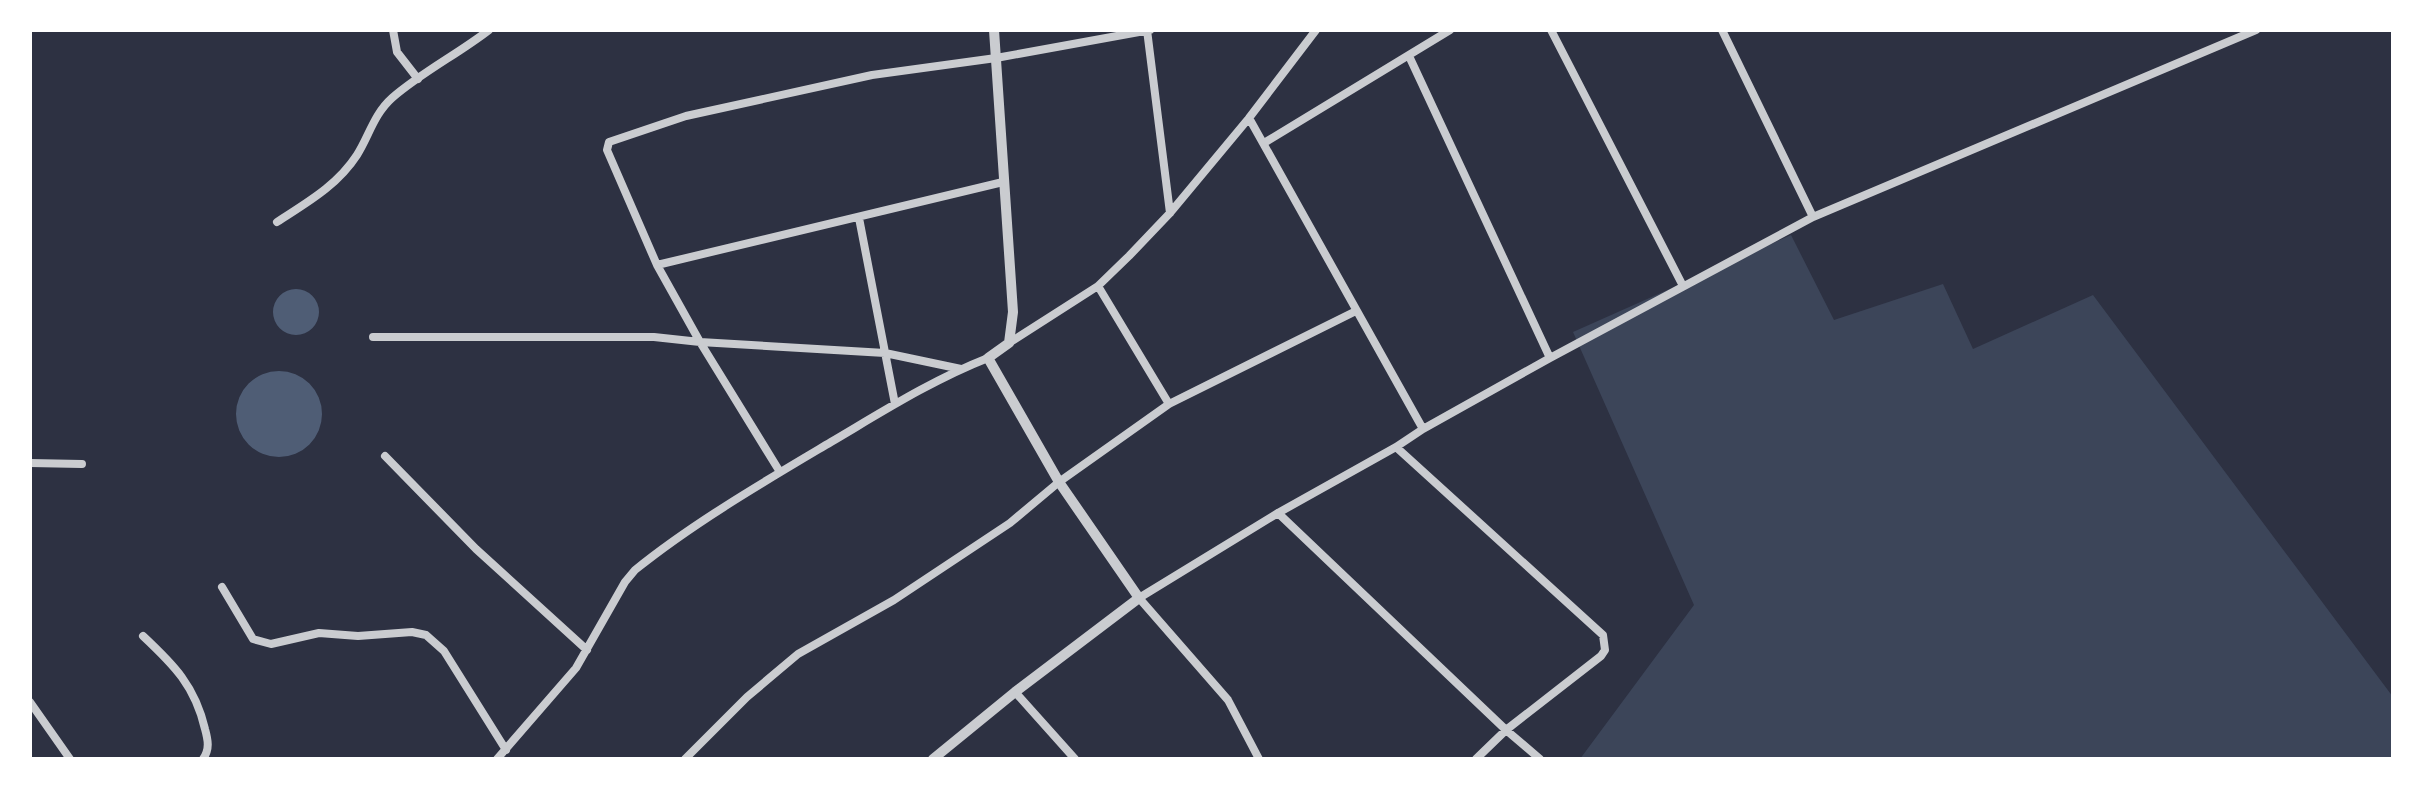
<svg xmlns="http://www.w3.org/2000/svg" width="2423" height="789" font-family="Mulish,sans-serif">
<rect width="100%" height="100%" fill="#2d3142"/>
<path fill="#3c4559" d="M1791,235L1834,320L1943,284L1973,349L2093,295L2393,697V759H1580L1694,605L1573,332Z"/>
<path fill="#4f5d75" d="M273 312a23 23 0 1 1 46 0a23 23 0 1 1-46 0Z
M236 414a43 43 0 1 1 86 0a43 43 0 1 1-86 0Z"/>
<g fill="none" stroke-linecap="round" stroke-linejoin="round">
<path stroke="#caccd0" stroke-width="8" d="M393,30L397,52L418,79
M1147,30L1170,213
M1551,30L1683,286
M1722,30L1813,217
M1409,56L1550,358
M1249,118L1423,429
M1264,143L1450,30
M859,218L895,404
M277,222C306,203 337,186 357,155C369,136 374,114 392,98C422,72 458,54 489,30
M657,265L1003,182
M1098,286L1169,404
M373,337H654L700,342L885,353L961,369
M1009,343L1098,286L1129,256L1170,213L1249,118L1316,30
M1396,447L1603,635L1605,650L1601,656L1506,730L1476,759
M385,456L476,549L587,650
M30,463L82,464
M780,472L700,342L657,265L607,150L609,142L686,116L872,75L996,58L1150,30
M1278,513L1506,730L1540,759
M222,587L253,639L271,644L319,633L358,636L412,632L426,635L444,651L506,750
M143,636C174,665 195,686 205,729C208,740 210,749 203,759
M1015,692L1075,759
M30,702L70,759
M497,759L576,668L625,582L635,570C693,523 767,480 831,442C882,412 932,380 988,358
M685,759L747,697L798,654L894,600L1010,523L1059,482L1169,404L1356,311
M1259,759L1228,700L1139,598L1278,513L1396,447L1423,429L1550,358L1813,217L2256,30"/>
<path stroke="#caccd0" stroke-width="10" d="M933,759L1015,692L1139,598L1059,482L988,358L1009,343L1013,312L994,30"/>
</g>
<rect width="2423" height="789" fill="none" stroke="#ffffff" stroke-width="64"/>
</svg>
